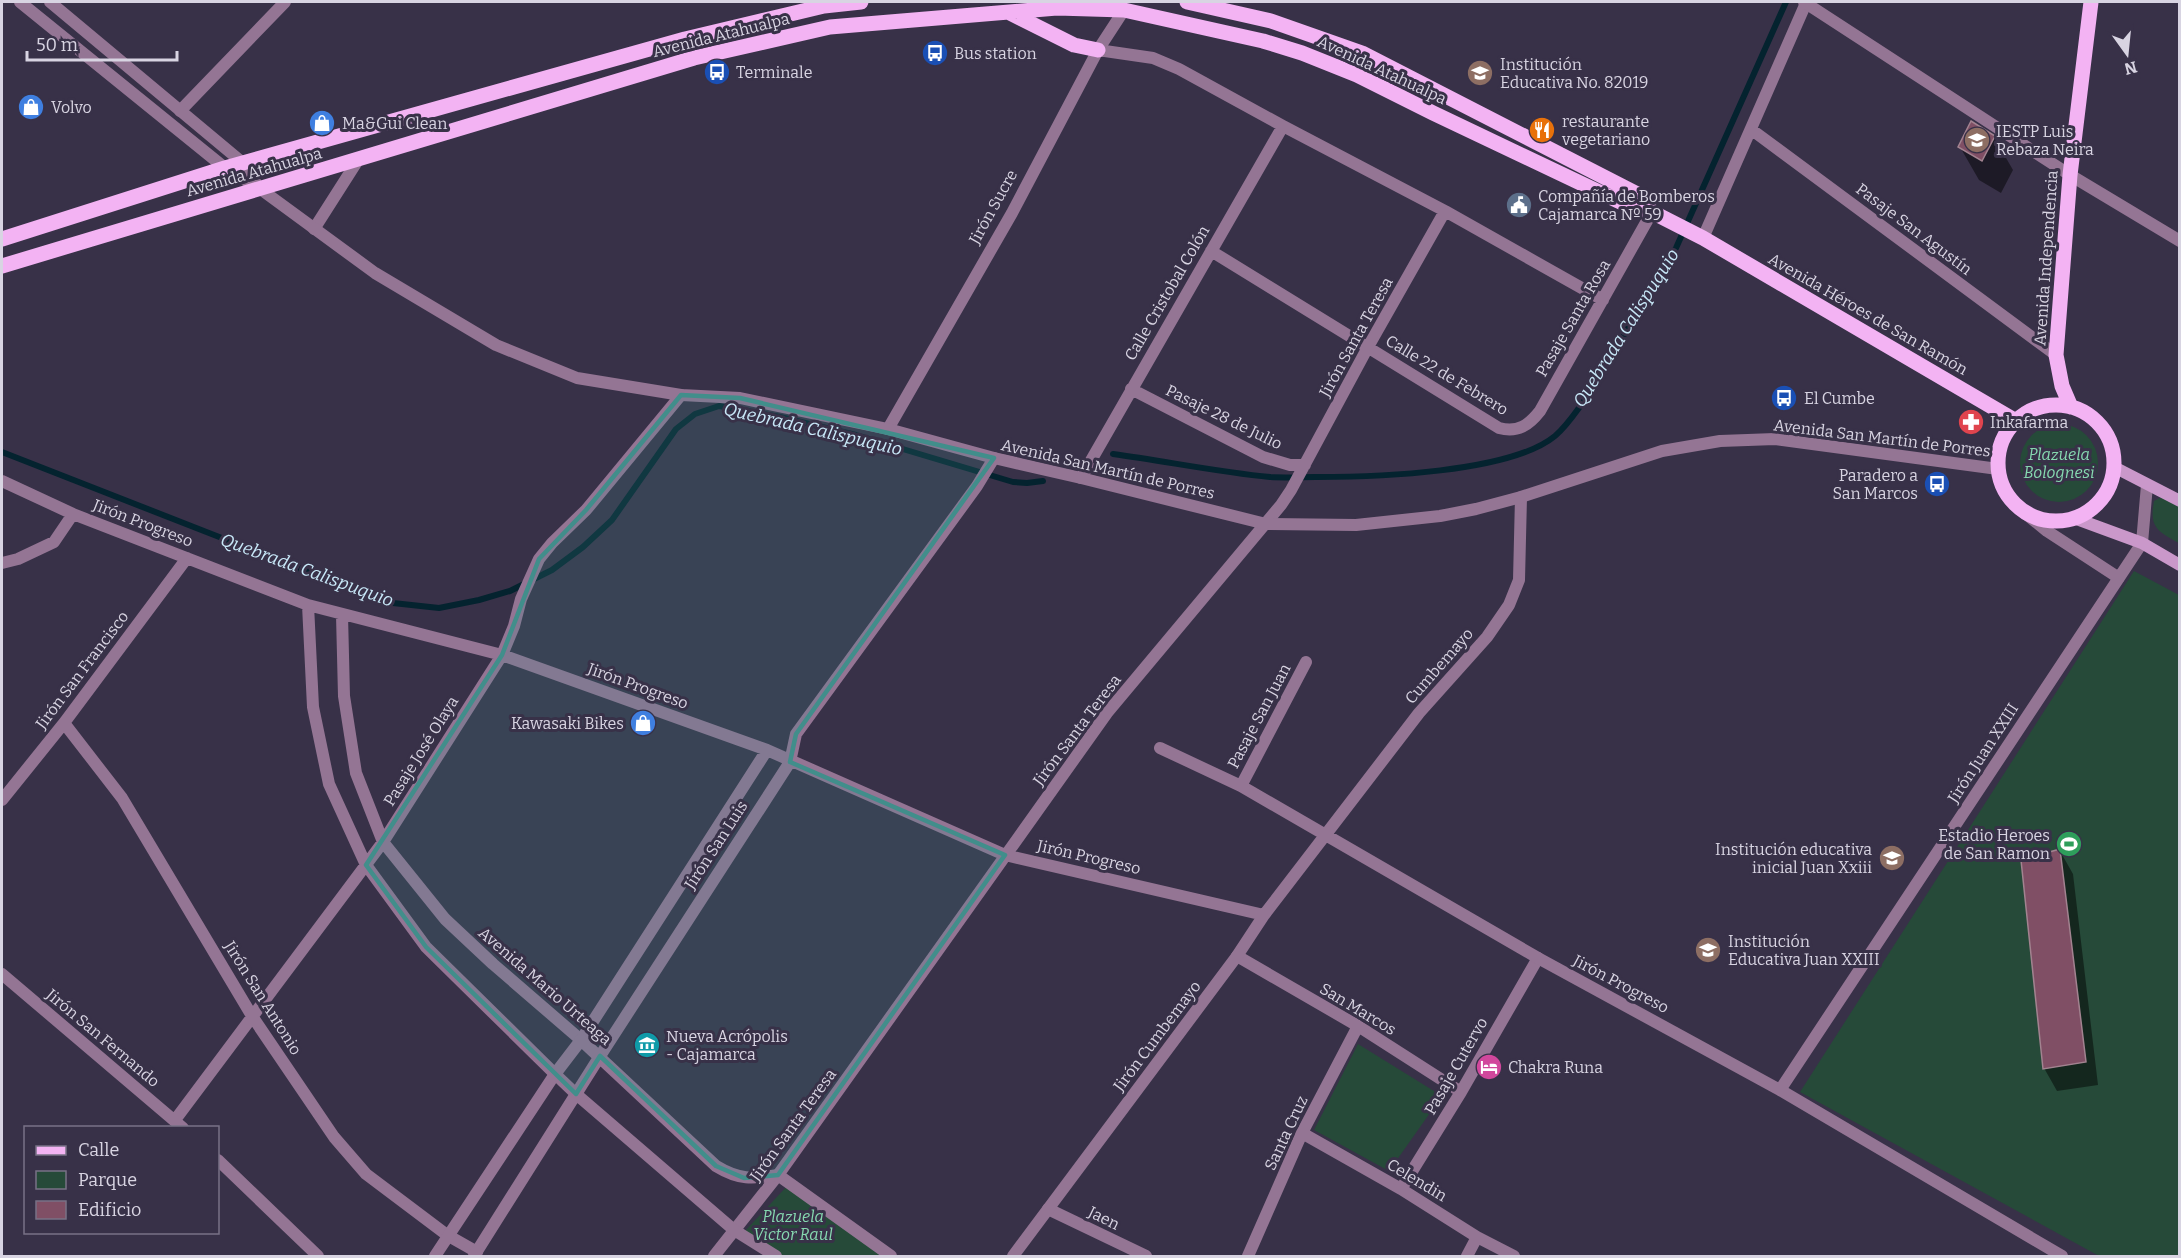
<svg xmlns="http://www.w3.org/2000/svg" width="2181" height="1258" font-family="Bitter,serif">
<rect width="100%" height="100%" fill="#383148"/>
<path fill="#264a39" d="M2020 463a39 39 0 1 1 78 0a39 39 0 1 1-78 0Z
M2165,495L2179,503V543C2157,531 2149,527 2154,501Z
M2134,571L2179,595V1256H2099L1800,1092Z
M1358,1044L1442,1096L1389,1171L1314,1130Z
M790,1183L883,1256H778L744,1232Z"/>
<path fill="#0007" d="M1994,137L2013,170L2001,193L1979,180L1960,147Z
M2060,851L2073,874L2098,1085L2057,1091L2044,1068Z"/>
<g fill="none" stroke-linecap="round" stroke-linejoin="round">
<path stroke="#04232f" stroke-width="6" d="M2,452L347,587L393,603L439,608L479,600L510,591L552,570L583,547L612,520L676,429L695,414L719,406L780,417L856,435L1013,482L1027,483L1043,481
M1113,454C1165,461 1218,472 1270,477C1285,478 1301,477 1316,477C1374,477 1510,473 1555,436C1568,425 1577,410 1587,397L1676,248L1786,2"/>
</g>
<path fill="#804f65" stroke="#a28390" stroke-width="1.5" d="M1971,121L1995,136L1982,161L1958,147Z
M2060,849L2086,1062L2043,1069L2021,860Z"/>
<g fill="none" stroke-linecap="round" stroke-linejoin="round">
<path stroke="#947594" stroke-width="12" d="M1237,956L1358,1026L1461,1092
M1302,1133L1401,1189L1477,1237L1514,1256
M1401,1189L1461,1092L1538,958
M1048,1209L1146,1256
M1248,1256L1302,1133L1358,1026
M1467,1256L1477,1237"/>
<path stroke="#947594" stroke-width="12" d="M1098,50L1153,58L1179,69L1283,126L1445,211L1603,300
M180,111L285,2
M1752,130L2056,355
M2070,175L2180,241
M314,229L358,160
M1703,238L1806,3
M1211,251L1499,428C1518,433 1529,425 1540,411L1652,212
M1131,389L1263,457L1290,465H1305
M888,429L1012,213L1098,50L1124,10
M1081,478L1283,126
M2,481L73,514L308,605L502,655L767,750L1005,855L1264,915
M2015,505L2047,531L2119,578
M2,563L18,559L54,542L73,514
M308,605L313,707L329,784L366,865L426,947L555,1074
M342,615L344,696L356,773L383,842L445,919L493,964L581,1040L767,750
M64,723L122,798L252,1016L334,1137L366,1174L447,1235L477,1252
M1160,748L1241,786L1538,958L1780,1090L2062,1256
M1241,786L1306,662
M2,800L64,723L187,558
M2,974L183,1128
M600,1056L790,762L796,734L977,486L994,458
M1780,1090L2142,543L2147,485
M175,1120L383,842L502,655L514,626L521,599L539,559L552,543L586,510L681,395
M218,1160L318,1256
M714,1256L778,1175L1107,713L1281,505L1291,490L1368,347L1445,211
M1013,1256L1237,956L1264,915L1419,713L1487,637L1509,605L1519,580L1521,497"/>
<path stroke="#947594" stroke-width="12" d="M20,2L225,168L259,188L375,273L496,345L577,378L681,395L740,398L888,429L994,458L1081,478L1266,524L1356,525L1440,516L1476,509L1521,497L1662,451L1720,441L1775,439L1998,469
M50,2L243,163L257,185
M1804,2L2070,175
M555,1074L576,1094L734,1230L776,1256
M435,1256L555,1074L581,1040L716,1166C739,1180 752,1179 778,1175L891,1256
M474,1256L600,1056"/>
<path stroke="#ca98ca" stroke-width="12" d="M2114,467L2180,501
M2074,518L2142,543L2180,565"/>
<path stroke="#f3b3f3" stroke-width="15" d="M1187,2L1271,21L1362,53L1641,196L1652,212
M1010,13L1074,45L1098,50
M2,239L225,168L685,39L824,6L861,2
M2,266L694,58L830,27L1057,8L1124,10L1263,41L1302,53L1357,75L1433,113L1635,209L1652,212L1703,238L2016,421
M1998 463a58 58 0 1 1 116 0a58 58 0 1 1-116 0Z
M2071,407L2062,386L2056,355L2070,175L2091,2"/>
</g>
<path fill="#418e8b" fill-opacity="0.2" stroke="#418e8b" stroke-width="4.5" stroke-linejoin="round" d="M681,395L740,398L994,458L796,734L790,762L1005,855L778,1175L744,1178L716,1166L600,1056L576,1094L426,947L366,865L502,655L539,559L586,510Z"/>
<defs>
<g id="bus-disc" transform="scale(1.35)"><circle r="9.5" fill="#1a4fb4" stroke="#383148"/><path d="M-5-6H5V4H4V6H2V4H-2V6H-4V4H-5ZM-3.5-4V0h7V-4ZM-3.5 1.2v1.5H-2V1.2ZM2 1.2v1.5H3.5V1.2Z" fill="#fff"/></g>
<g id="school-disc" transform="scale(1.35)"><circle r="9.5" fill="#8d6e63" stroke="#383148"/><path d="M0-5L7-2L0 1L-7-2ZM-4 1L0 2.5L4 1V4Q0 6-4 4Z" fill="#fff"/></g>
<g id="shop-disc" transform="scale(1.35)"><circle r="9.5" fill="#3f7fe0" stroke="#383148"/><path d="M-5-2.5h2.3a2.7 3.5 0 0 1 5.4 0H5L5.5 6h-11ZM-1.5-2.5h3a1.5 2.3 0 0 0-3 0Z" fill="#fff"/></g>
<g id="restaurant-disc" transform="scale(1.35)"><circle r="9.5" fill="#e8710a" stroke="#383148"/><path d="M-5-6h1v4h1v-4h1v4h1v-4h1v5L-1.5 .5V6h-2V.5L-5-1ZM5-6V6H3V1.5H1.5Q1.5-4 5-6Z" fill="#fff"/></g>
<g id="university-disc" transform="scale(1.35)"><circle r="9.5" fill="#8d6e63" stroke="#383148"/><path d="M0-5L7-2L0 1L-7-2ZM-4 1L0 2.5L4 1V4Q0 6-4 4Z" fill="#fff"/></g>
<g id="civic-disc" transform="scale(1.35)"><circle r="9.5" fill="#5c6f8a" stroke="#383148"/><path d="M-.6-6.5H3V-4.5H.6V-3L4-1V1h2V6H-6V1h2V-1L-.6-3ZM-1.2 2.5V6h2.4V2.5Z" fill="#fff"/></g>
<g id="pharmacy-disc" transform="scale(1.35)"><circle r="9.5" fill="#e0444e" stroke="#383148"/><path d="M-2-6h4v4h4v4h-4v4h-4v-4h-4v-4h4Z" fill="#fff"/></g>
<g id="stadium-disc" transform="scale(1.35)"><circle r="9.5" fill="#2e9e5b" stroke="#383148"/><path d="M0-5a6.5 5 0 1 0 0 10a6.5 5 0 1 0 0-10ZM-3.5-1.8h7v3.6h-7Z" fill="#fff"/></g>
<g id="museum-disc" transform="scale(1.35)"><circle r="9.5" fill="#0f9aa8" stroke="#383148"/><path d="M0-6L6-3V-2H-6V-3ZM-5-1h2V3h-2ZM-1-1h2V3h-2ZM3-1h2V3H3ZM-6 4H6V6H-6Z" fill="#fff"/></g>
<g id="hotel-disc" transform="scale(1.35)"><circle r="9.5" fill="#d1479c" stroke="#383148"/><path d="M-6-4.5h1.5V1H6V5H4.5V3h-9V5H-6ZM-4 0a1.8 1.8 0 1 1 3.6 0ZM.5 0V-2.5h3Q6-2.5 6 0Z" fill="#fff"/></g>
</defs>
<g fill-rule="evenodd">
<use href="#bus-disc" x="935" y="53"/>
<use href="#bus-disc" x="717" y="72"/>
<use href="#school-disc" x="1480" y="73"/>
<use href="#shop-disc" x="31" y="107"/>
<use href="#shop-disc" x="322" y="123"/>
<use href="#restaurant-disc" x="1542" y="130"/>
<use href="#university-disc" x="1977" y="140"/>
<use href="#civic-disc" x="1519" y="205"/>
<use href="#bus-disc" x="1784" y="398"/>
<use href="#pharmacy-disc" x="1971" y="422"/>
<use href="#bus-disc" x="1937" y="484"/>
<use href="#shop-disc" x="643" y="723"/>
<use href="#stadium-disc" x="2069" y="844"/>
<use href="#school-disc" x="1892" y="858"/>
<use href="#school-disc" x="1708" y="950"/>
<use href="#museum-disc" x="647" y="1045"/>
<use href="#hotel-disc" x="1489" y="1067"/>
</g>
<g text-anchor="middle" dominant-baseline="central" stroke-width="6" stroke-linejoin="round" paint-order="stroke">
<g font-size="16" fill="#d8d4e2" stroke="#383148">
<text transform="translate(721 35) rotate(-14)">Avenida Atahualpa</text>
<text transform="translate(1382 70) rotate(25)">Avenida Atahualpa</text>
<text transform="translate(254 172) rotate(-16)">Avenida Atahualpa</text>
<text transform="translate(993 207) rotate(-61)">Jirón Sucre</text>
<text transform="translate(1914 229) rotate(37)">Pasaje San Agustín</text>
<text transform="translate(2046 258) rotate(-86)">Avenida Independencia</text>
<text transform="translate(1167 293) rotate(-60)">Calle Cristobal Colón</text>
<text transform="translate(1868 314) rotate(30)">Avenida Héroes de San Ramón</text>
<text transform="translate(1573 318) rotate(-60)">Pasaje Santa Rosa</text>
<text transform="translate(1356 337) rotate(-61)">Jirón Santa Teresa</text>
<text transform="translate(1447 375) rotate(31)">Calle 22 de Febrero</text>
<text transform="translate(1224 417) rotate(26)">Pasaje 28 de Julio</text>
<text transform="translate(1882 438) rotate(7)">Avenida San Martín de Porres</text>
<text transform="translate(1108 469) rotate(13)">Avenida San Martín de Porres</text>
<text transform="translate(143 523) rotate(21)">Jirón Progreso</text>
<text transform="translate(1439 666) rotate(-49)">Cumbemayo</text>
<text transform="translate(82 670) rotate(-53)">Jirón San Francisco</text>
<text transform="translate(638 686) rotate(20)">Jirón Progreso</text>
<text transform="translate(1259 716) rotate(-62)">Pasaje San Juan</text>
<text transform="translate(1077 730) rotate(-53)">Jirón Santa Teresa</text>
<text transform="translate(421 751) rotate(-58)">Pasaje José Olaya</text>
<text transform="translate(1983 753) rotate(-57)">Jirón Juan XXIII</text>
<text transform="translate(716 845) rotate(-57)">Jirón San Luis</text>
<text transform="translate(1089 857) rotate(13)">Jirón Progreso</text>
<text transform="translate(1621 984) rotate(28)">Jirón Progreso</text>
<text transform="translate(545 986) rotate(41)">Avenida Mario Urteaga</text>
<text transform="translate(263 998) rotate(58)">Jirón San Antonio</text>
<text transform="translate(1358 1009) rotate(31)">San Marcos</text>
<text transform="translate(1157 1036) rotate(-53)">Jirón Cumbemayo</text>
<text transform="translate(103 1038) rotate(40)">Jirón San Fernando</text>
<text transform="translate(1456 1066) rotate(-60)">Pasaje Cutervo</text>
<text transform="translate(793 1125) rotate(-54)">Jirón Santa Teresa</text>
<text transform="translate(1286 1133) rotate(-65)">Santa Cruz</text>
<text transform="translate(1417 1180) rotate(31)">Celendin</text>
<text transform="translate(1104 1218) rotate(26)">Jaen</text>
</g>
<g font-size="16" fill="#d8d4e2" stroke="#383148" text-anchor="start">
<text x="954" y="53">Bus station</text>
<text x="1500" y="64">Institución<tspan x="1500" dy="18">Educativa No. 82019</tspan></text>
<text x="736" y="72">Terminale</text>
<text x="51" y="107">Volvo</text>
<text x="1562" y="121">restaurante<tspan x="1562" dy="18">vegetariano</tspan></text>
<text x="342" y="123">Ma&amp;Gui Clean</text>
<text x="1996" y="131">IESTP Luis<tspan x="1996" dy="18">Rebaza Neira</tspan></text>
<text x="1538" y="196">Compañía de Bomberos<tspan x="1538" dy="18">Cajamarca Nº 59</tspan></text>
<text x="1804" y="398">El Cumbe</text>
<text x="1990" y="422">Inkafarma</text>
<text x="1918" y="475" text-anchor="end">Paradero a<tspan x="1918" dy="18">San Marcos</tspan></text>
<text x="624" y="723" text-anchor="end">Kawasaki Bikes</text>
<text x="2050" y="835" text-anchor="end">Estadio Heroes<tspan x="2050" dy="18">de San Ramon</tspan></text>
<text x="1872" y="849" text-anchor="end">Institución educativa<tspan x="1872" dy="18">inicial Juan Xxiii</tspan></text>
<text x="1728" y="941">Institución<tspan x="1728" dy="18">Educativa Juan XXIII</tspan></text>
<text x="666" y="1036">Nueva Acrópolis<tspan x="666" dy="18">- Cajamarca</tspan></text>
<text x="1508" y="1067">Chakra Runa</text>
</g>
<g font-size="16" font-style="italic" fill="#86d9b0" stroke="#383148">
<text x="2059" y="454">Plazuela<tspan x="2059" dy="18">Bolognesi</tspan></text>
<text x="793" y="1216">Plazuela<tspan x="793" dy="18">Victor Raul</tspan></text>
</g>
<g font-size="18" font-style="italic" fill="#c8e8f8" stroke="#383148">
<text transform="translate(1626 328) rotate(-58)">Quebrada Calispuquio</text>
<text transform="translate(813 429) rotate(13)">Quebrada Calispuquio</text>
<text transform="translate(307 570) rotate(20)">Quebrada Calispuquio</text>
</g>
</g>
<rect width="2181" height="1258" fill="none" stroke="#d8d4e2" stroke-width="6"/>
<rect x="24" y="1126" width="195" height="108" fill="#383148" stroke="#787286" stroke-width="1.5"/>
<rect x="36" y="1146" width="30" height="9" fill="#f3b3f3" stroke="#787286" stroke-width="1.5"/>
<text x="78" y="1156" font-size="18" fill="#d8d4e2">Calle</text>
<rect x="36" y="1171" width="30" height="18" fill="#264a39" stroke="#787286" stroke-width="1.5"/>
<text x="78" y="1186" font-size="18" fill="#d8d4e2">Parque</text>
<rect x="36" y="1201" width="30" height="18" fill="#804f65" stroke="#787286" stroke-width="1.5"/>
<text x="78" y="1216" font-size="18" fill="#d8d4e2">Edificio</text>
<g transform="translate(2127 54) rotate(165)" stroke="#383148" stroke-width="4.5" paint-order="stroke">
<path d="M0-4.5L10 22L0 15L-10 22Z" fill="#d8d4e2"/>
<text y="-9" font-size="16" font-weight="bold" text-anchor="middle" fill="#d8d4e2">N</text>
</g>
<path d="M27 51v9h150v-9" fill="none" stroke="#d8d4e2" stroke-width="3"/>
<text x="36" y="51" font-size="18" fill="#d8d4e2" stroke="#383148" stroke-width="4.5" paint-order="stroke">50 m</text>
</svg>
